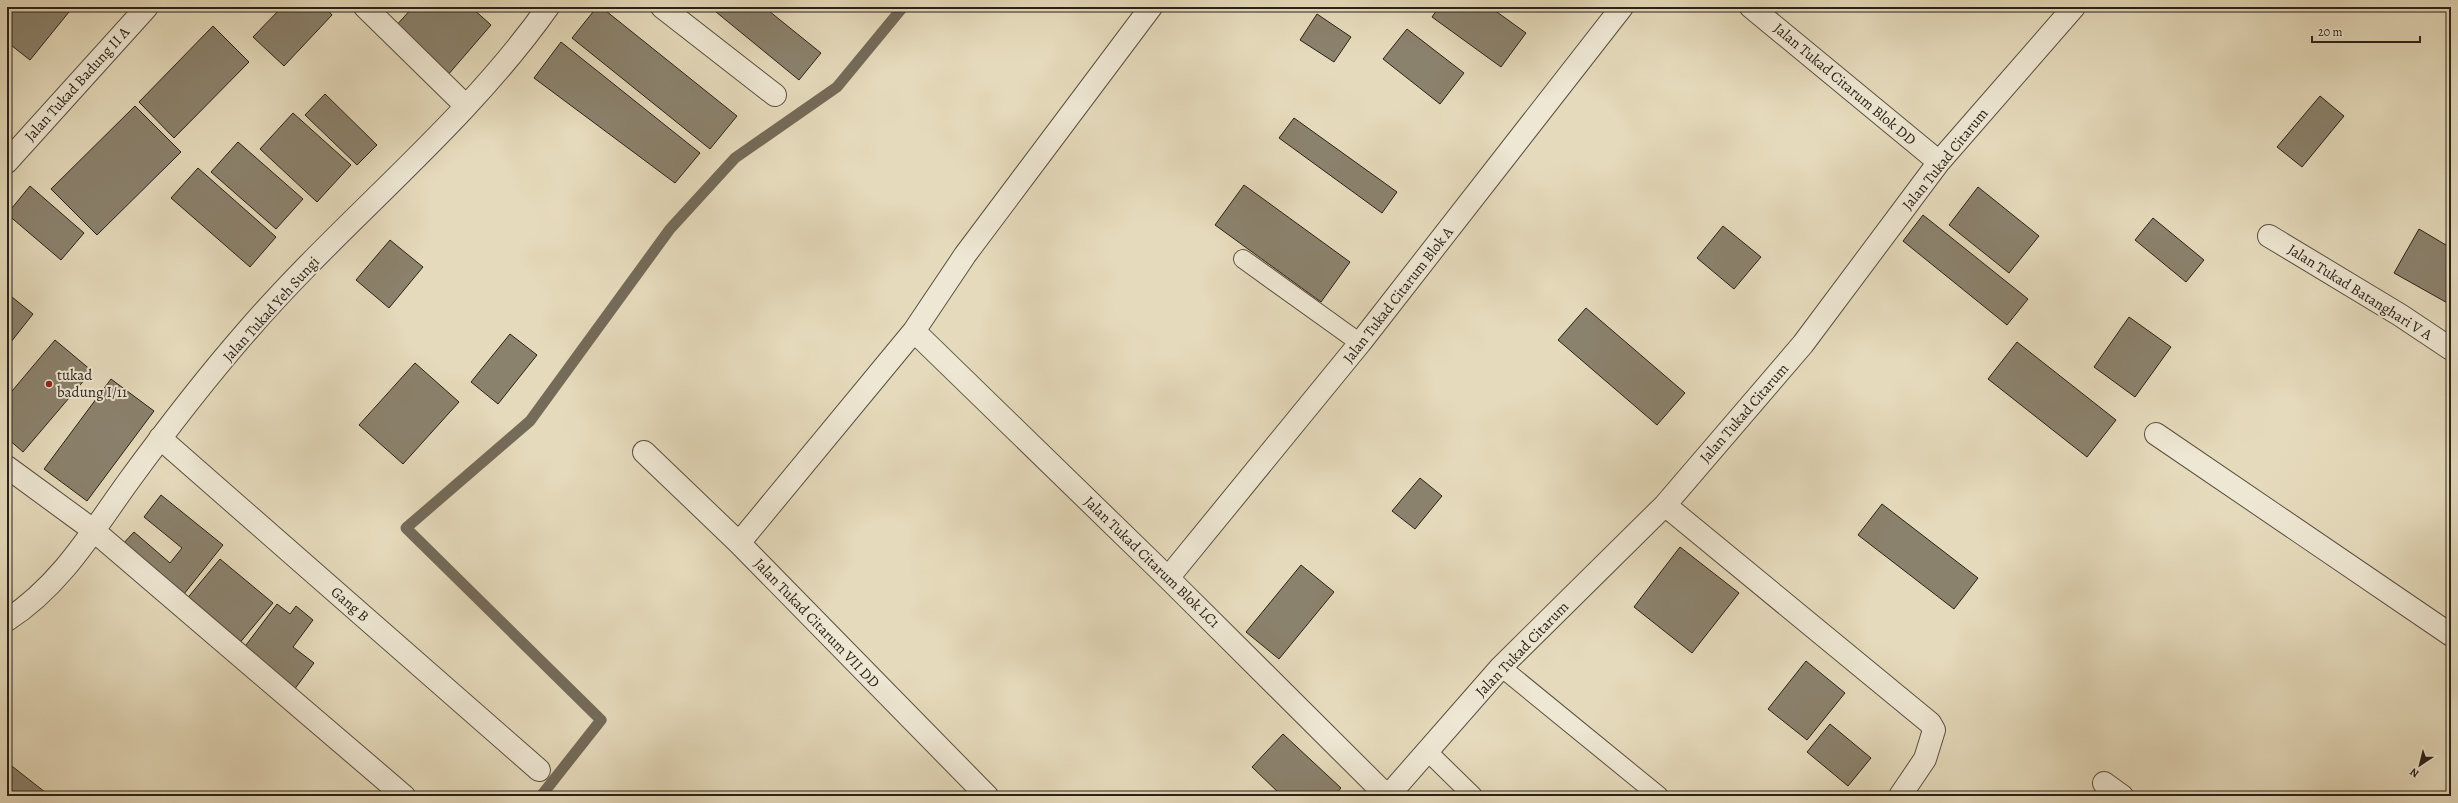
<svg xmlns="http://www.w3.org/2000/svg" width="2458" height="803" font-family="Alegreya,serif">
<rect width="100%" height="100%" fill="#e5dabb"/>
<filter id="stains"><feTurbulence type="fractalNoise" baseFrequency=".005" numOctaves="4"/><feColorMatrix values="0 0 0 0 .2 0 0 0 0 .09 0 0 0 0 .02 0 0 0 .5 -.17"/></filter>
<radialGradient id="worn" r=".72"><stop offset=".6" stop-color="#630" stop-opacity="0"/><stop offset="1" stop-color="#630" stop-opacity=".3"/></radialGradient>
<g fill="none" stroke-linecap="round" stroke-linejoin="round">
<path stroke="#746b59" stroke-width="11" d="M541,796L601,720L406,528L530,421L670,229L735,158L837,87L903,7"/>
</g>
<path fill="#8b826d" stroke="#2a2218" d="M7,7H73L30,60L7,42Z
M282,7H325L332,15L284,66L253,37Z
M413,7H471L491,25L447,76L394,28Z
M597,7H601L737,116L710,149L572,38Z
M710,7H764L821,53L799,80Z
M1439,7H1490L1526,33L1501,67L1432,17Z
M1317,14L1351,37L1334,62L1300,40Z
M213,26L249,62L174,138L139,102Z
M1407,29L1464,73L1440,104L1383,59Z
M561,42L700,153L675,183L534,78Z
M325,94L377,145L357,165L305,115Z
M2320,96L2344,116L2302,167L2277,147Z
M135,106L181,152L97,235L51,189Z
M293,113L351,165L317,202L260,149Z
M1294,118L1397,192L1382,213L1279,138Z
M238,142L303,199L276,229L211,172Z
M198,168L276,237L250,267L171,198Z
M1244,185L1350,262L1321,302L1215,225Z
M30,186L84,233L61,260L7,214Z
M1978,187L2039,236L2009,273L1949,225Z
M1923,215L2028,299L2007,325L1903,241Z
M2153,218L2204,260L2186,282L2135,240Z
M1723,226L1761,257L1734,289L1697,258Z
M2419,229L2451,248V305L2394,273Z
M390,240L423,267L389,308L356,280Z
M7,293L33,314L7,347Z
M1586,308L1685,393L1657,425L1558,340Z
M2129,317L2171,347L2135,397L2094,367Z
M510,334L537,355L498,404L471,382Z
M55,340L92,371L23,452L7,438V397Z
M2017,342L2116,420L2087,457L1988,379Z
M415,363L459,402L403,464L359,425Z
M111,379L154,411L87,501L44,469Z
M1420,478L1442,496L1415,529L1392,511Z
M161,495L223,545L180,599L119,548L134,532L170,563L182,548L144,517Z
M1882,504L1978,578L1954,609L1858,535Z
M1680,547L1739,593L1692,653L1634,607Z
M220,559L273,603L238,645L185,601Z
M1301,565L1334,592L1279,659L1246,632Z
M277,604L290,614L296,606L313,620L293,647L314,663L291,694L240,653Z
M1806,661L1845,693L1807,740L1768,709Z
M1830,724L1871,758L1848,786L1807,752Z
M1283,734L1341,788L1334,796H1282L1252,767Z
M8,763L50,796H7Z"/>
<g fill="none" stroke-linecap="round" stroke-linejoin="round">
<g stroke="#595041" stroke-width="20">
<path id="service" d="M1243,259L1360,343
M1501,667L1659,796
M1427,751L1473,796"/>
</g>
<g stroke="#595041" stroke-width="24">
<path id="minor" d="M365,7L466,106
M662,7L775,95
M1751,7L1939,162
M7,162L147,7
M2269,236L2400,315L2451,349
M914,331L1168,578L1387,796
M2156,434L2451,635
M160,438L539,770
M644,452L739,543L987,796
M7,467L93,530L404,796
M1665,505L1930,723L1934,730L1925,759L1900,796
M739,543L914,331L965,255L1151,7
M1168,578L1360,343L1622,7
M7,620C60,586 92,532 128,482C166,430 206,378 248,330C344,219 463,127 548,7
M2104,783L2122,796
M1388,796L1501,667L1665,505L1803,344L1939,162L2074,7"/>
</g>
<use href="#service" stroke="#eee7d3" stroke-width="18"/>
<use href="#minor" stroke="#eee7d3" stroke-width="22"/>
</g>
<circle fill="#8f2418" stroke="#eee7d3" stroke-width="1.5" cx="49" cy="384" r="4"/>
<g text-anchor="middle" dominant-baseline="central" stroke-width="4" stroke-linejoin="round" paint-order="stroke">
<g font-size="15" fill="#2a2218" stroke="#eee7d3">
<text transform="translate(77 84) rotate(-48)">Jalan Tukad Badung II A</text>
<text transform="translate(1845 84) rotate(40)">Jalan Tukad Citarum Blok DD</text>
<text transform="translate(1945 159) rotate(-51)">Jalan Tukad Citarum</text>
<text transform="translate(2360 292) rotate(32)">Jalan Tukad Batanghari V A</text>
<text transform="translate(1398 295) rotate(-52)">Jalan Tukad Citarum Blok A</text>
<text transform="translate(271 309) rotate(-48)">Jalan Tukad Yeh Sungi</text>
<text transform="translate(1744 413) rotate(-49)">Jalan Tukad Citarum</text>
<text transform="translate(1152 562) rotate(44)">Jalan Tukad Citarum Blok LC1</text>
<text transform="translate(350 604) rotate(41)">Gang B</text>
<text transform="translate(817 623) rotate(46)">Jalan Tukad Citarum VII DD</text>
<text transform="translate(1522 649) rotate(-46)">Jalan Tukad Citarum</text>
</g>
<g font-size="15" fill="#2a2218" stroke="#eee7d3" text-anchor="start">
<text x="57" y="375">tukad<tspan x="57" dy="17">badung I/11</tspan></text>
</g>
</g>
<rect width="2458" height="803" fill="none" stroke="#e5dabb" stroke-width="24"/>
<rect x="8" y="8" width="2442" height="787" fill="none" stroke="#2a2218" stroke-width="2"/>
<rect x="12" y="12" width="2434" height="779" fill="none" stroke="#2a2218"/>
<g transform="translate(2420 765) rotate(215)" stroke="#eee7d3" stroke-width="3" paint-order="stroke">
<path d="M0-3L7 15L0 10L-7 15Z" fill="#2a2218"/>
<text y="-6" font-size="11" font-weight="bold" text-anchor="middle" fill="#2a2218">N</text>
</g>
<path d="M2312 36v6h108v-6" fill="none" stroke="#2a2218" stroke-width="2"/>
<text x="2318" y="36" font-size="12" fill="#2a2218" stroke="#eee7d3" stroke-width="3" paint-order="stroke">20 m</text>
<rect width="100%" height="100%" filter="url(#stains)"/>
<rect width="100%" height="100%" fill="url(#worn)"/>
</svg>
